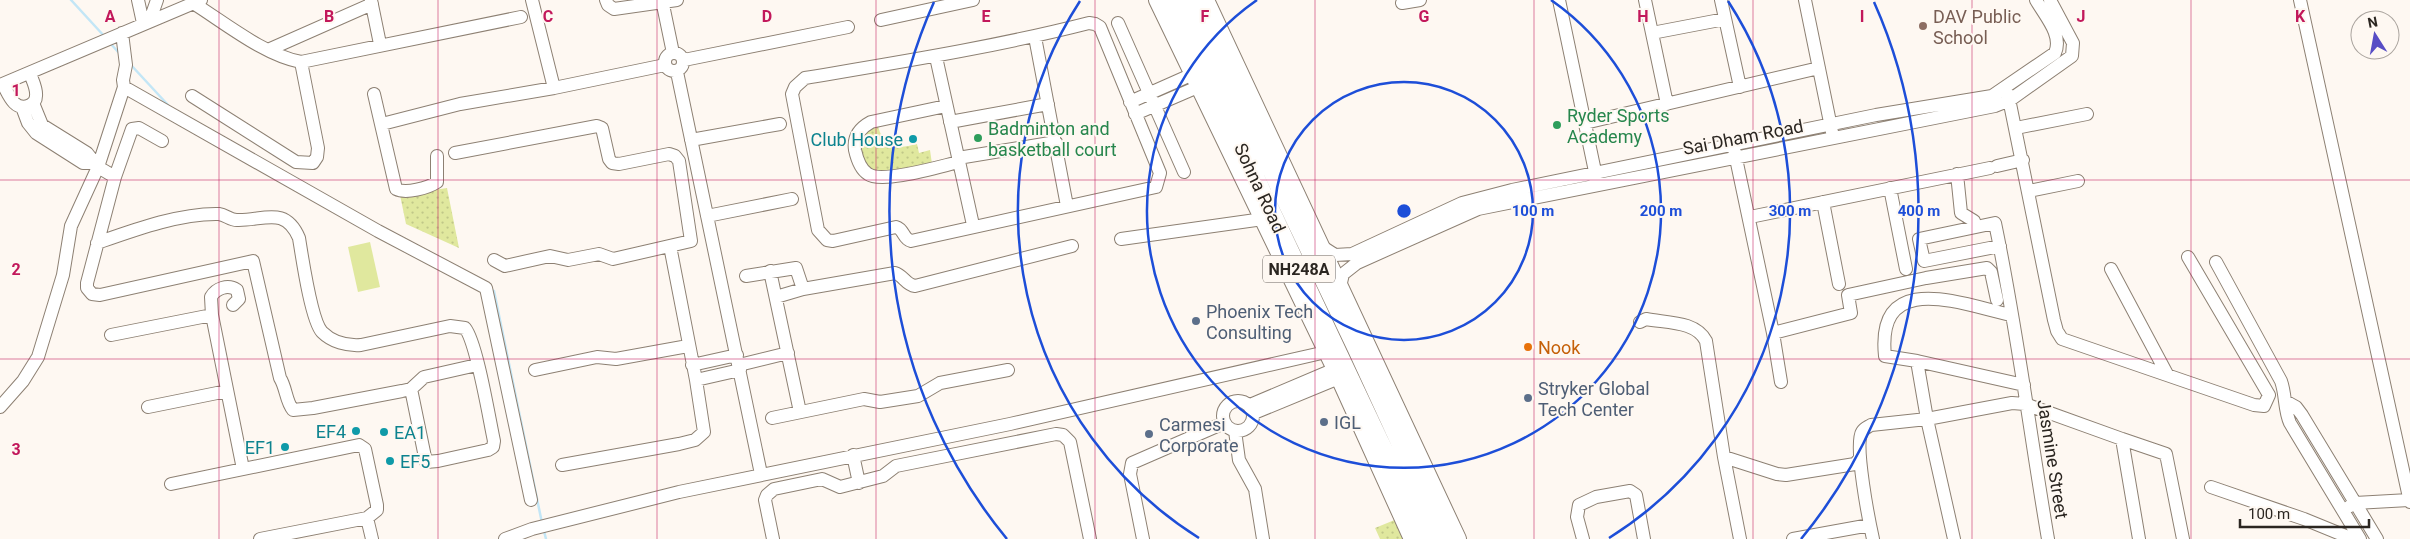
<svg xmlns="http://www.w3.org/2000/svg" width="2410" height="539" font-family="Roboto,sans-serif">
<defs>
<pattern id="grass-dots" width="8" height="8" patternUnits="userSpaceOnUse" patternTransform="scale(1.25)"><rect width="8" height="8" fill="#e0e89e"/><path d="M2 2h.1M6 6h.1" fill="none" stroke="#c0c788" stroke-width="1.8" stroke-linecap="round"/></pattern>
</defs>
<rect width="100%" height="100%" fill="#fef8f2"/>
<path fill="url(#grass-dots)" d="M878,126C884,149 898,149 917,144L919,153L930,150L932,164L878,175L865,163L858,148L866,130Z
M447,188L459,248L406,224L400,195Z
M1397,519L1406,539H1380L1375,528Z"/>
<path fill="#e0e89e" d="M370,242L380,287L358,292L348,247Z"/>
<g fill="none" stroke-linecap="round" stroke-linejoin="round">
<path stroke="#c3e6f6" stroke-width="2.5" d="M71,0L105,37
M110,43L120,54
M131,65L168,105
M492,290L494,291L542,523
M544,531L546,539"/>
<g stroke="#8d8073" stroke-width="14">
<path id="minor" d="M138,0L143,23
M371,0L380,44
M532,0L554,88
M606,0L608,5L614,9L677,0
M662,0L673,53
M1559,0L1597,181
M1645,0L1667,104
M1721,0L1740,87
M1805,0L1832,132
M2300,0L2410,502
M193,3C225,23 264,55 301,62L521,17
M1402,3L1420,0
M150,20L157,0
M881,20L973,0
M1089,23L1095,24L1100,27L1160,173L1156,187L911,241C903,239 904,229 896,227L833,241L827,240L818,230L792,94L795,87L805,78C900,62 995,47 1089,23Z
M1118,23L1184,172
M1652,33L1725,19
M1035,37L1067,206
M268,50L372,4
M665 62a9 9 0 1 1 18 0a9 9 0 1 1-18 0Z
M936,57L973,225
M684,60L848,27
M677,72L761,474
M3,84C8,94 15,113 30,105C34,103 36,100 36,96C37,88 32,80 30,73
M0,85L201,0
M124,87L378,231L486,288L531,500
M374,94L396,189C406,194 428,188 437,182V156
M2008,94L2054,320L2057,331L2062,339L2254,405L2264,406L2269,395L2188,257
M192,96L296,162L313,163L317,157L318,148L301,62
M1130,102L1193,74
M33,103L42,125L87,153L98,167L115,177L87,283V288L92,294L100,295L253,261L280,378C286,387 286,402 293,410L313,408L402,391L411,389L424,377L477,365
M946,106L871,122C860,128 853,137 855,150C857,159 860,169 868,174C882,184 941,166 959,162
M22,107L28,123L36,133L83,163H93
M1135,114L1200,86
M950,122L1048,104
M1585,123L1819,68
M382,124L460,104L554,88L665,65
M2016,128L2087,114
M691,140L780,124
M1734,149L1773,333
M455,153L597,126L602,128L609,159L612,163L619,164L669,154L675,156L679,161L691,241L613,259L599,254L568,260L550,256L505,266L494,260
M958,158L1056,142
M1997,166L2023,160
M1957,174L1961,213L1974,221
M115,177L132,129L139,128L162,141
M1890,188L1906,269
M2029,191L2078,181
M1823,202L1839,284
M707,216L792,199
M1750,217L1990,168
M1121,239L1263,219
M97,243C134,230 180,213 219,214C226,215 230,220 237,220C263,221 285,205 299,238C302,256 311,320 322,332C332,342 347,346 361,345L450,326L465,328C477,343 489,418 494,441L493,447L488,450L438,461L426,462L411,389
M1321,246L1335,255L1352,254L1462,203L1512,190L1876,115L1992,96L2055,53C2063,35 2045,16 2036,0
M2000,246L1924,261L1919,239L1995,223C2017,328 2030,434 2048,539
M2216,262L2281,381C2286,395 2284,410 2290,423L2360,539
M2111,269L2167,374
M770,271L800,412
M746,276L796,268L803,289
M1340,287L1343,274L1357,263L1478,209L1995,106L2010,100L2072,56L2073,43L2050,0
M776,297L803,289L895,273C903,275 906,285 915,286L1072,246
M212,315L211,297C216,288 228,284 237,290L239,299L233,305
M2011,315C1961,304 1876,269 1885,356L1917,361L2024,385
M1640,322L1646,319C1667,323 1696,321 1706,341L1724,457L1740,539
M111,335L212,315L243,469
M1917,361L1927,419L1954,539
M692,365L737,355
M739,365L788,353
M535,370L597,357L616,359L688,346
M696,380L740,370
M1781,382L1773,333L1851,313L1848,295L1926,278L1987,268L1991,272L1997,300
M1223 416a15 15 0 1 1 30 0a15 15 0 1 1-30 0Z
M2287,402L2296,407L2302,415L2377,539
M1250,405L1335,369
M0,407L23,381L38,357L63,275L71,226L98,167L124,87L123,80L126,65L122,33
M148,407L227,391
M1254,413L1339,378
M772,418L864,399L880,402L918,396L940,383L1008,370
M1235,431L1239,460L1255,489L1263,539
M2122,439L2166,454L2183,539
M853,455L859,483
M1724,457L1777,474L1786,475L1855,464L1860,458
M562,465L679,444L695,440L704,432L696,380L670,246
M171,484L359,445L365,449L377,505V510L367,518
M2211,487L2304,519L2353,539
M2350,506L2355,503L2409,500
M260,539L367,518L372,539
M505,539L532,529L679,492L1010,424L1326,352
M773,539L765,500L767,495L774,489L822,479L840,487L883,476L896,466L1056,434L1063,435L1070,442L1090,539
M1143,539L1130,474L1132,463L1224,423
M1583,539L1577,517L1579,505L1596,497L1630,491L1636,495L1644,539
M1793,539L1870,525
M1873,539C1869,521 1854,445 1862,432C1864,428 1868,427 1871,425L1927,419L2012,403L2025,404L2122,439L2139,539"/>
</g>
<g stroke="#8d8073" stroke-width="18">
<path id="major" d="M1157,0L1335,369L1412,539
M1206,0L1458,539"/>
</g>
<g stroke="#8d8073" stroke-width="20">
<path id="highway" d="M1171,0L1425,539
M1191,0L1357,348L1445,539"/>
</g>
<use href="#minor" stroke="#fff" stroke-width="12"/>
<use href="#major" stroke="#fff" stroke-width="16"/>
<use href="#highway" stroke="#fff" stroke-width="19"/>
</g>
<path fill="none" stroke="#c2185b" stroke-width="1" stroke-opacity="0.55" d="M219,0V539M438,0V539M657,0V539M876,0V539M1095,0V539M1315,0V539M1534,0V539M1753,0V539M1972,0V539M2191,0V539M0,180H2410M0,359H2410"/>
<g fill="none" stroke="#1d4ed8" stroke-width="2.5">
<circle cx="1404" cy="211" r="129"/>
<path d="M1551 0A257 257 0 1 1 1257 0"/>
<path d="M1199 538A386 386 0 0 1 1080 1M1728 1A386 386 0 0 1 1609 538"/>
<path d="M1007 539A515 515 0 0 1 934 2M1874 2A515 515 0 0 1 1801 539"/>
</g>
<circle fill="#8d6e63" stroke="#fef8f2" stroke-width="2" cx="1923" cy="26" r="5"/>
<g fill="#2e9e5b" stroke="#fef8f2" stroke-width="2">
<circle cx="1557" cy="125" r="5"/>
<circle cx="978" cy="138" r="5"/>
</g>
<g fill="#0f9aa8" stroke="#fef8f2" stroke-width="2">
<circle cx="913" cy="139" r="5"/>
<circle cx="356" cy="431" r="5"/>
<circle cx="384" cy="432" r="5"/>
<circle cx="285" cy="447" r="5"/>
<circle cx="390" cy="461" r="5"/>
</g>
<g fill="#5c6f8a" stroke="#fef8f2" stroke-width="2">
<circle cx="1196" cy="321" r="5"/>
<circle cx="1528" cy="398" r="5"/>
<circle cx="1324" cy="422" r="5"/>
<circle cx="1149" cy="434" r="5"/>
</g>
<circle fill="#e8710a" stroke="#fef8f2" stroke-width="2" cx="1528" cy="347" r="5"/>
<g text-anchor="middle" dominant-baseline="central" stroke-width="4" stroke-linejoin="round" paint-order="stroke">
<rect fill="#fef8f2" stroke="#6a6560" stroke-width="1" x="1263" y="255.5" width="72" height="27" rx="4"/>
<g font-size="16" font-weight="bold" fill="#2b2621">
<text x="1299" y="269">NH248A</text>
</g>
<g font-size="18" fill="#785e54" stroke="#fef8f2" text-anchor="start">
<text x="1933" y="16">DAV Public<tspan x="1933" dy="21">School</tspan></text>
</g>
<g font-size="18" fill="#27864d" stroke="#fef8f2" text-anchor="start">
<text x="1567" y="115">Ryder Sports<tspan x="1567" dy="21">Academy</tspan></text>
<text x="988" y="128">Badminton and<tspan x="988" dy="21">basketball court</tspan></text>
</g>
<g font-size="18" fill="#2b2621" stroke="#fef8f2">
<text transform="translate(1743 137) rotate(-11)">Sai Dham Road</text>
<text transform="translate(1260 188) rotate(65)">Sohna Road</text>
<text transform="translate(2053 459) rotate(81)">Jasmine Street</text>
</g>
<g font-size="18" fill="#0d838f" stroke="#fef8f2" text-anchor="end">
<text x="903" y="139">Club House</text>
<text x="346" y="431">EF4</text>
<text x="394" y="432" text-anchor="start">EA1</text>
<text x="275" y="447">EF1</text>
<text x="400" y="461" text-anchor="start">EF5</text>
</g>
<g font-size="18" fill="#4e5e75" stroke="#fef8f2" text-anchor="start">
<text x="1206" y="311">Phoenix Tech<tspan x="1206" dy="21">Consulting</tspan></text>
<text x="1538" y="388">Stryker Global<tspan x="1538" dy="21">Tech Center</tspan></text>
<text x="1334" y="422">IGL</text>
<text x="1159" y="424">Carmesi<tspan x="1159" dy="21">Corporate</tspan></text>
</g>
<g font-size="18" fill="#c56008" stroke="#fef8f2" text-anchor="start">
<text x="1538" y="347">Nook</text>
</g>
</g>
<g font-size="16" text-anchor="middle" font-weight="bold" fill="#c2185b" stroke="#fef8f2" stroke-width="4" stroke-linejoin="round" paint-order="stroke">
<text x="110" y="22">A</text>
<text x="329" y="22">B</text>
<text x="548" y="22">C</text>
<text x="767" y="22">D</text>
<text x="986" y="22">E</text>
<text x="1205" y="22">F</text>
<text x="1424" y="22">G</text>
<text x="1643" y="22">H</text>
<text x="1862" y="22">I</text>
<text x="2081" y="22">J</text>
<text x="2300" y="22">K</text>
<text x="16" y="96">1</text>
<text x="16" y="275">2</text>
<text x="16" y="455">3</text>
</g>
<circle cx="1404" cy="211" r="8" fill="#1d4ed8" stroke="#fef8f2" stroke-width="2.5"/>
<g font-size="15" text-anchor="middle" font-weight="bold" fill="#1d4ed8" stroke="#fef8f2" stroke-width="4" stroke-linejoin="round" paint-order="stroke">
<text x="1533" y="216">100 m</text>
<text x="1661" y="216">200 m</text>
<text x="1790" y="216">300 m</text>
<text x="1919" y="216">400 m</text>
</g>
<g transform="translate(2375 35) rotate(349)"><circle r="24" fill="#fef8f2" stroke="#aaa49e"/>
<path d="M0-4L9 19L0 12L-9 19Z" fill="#574dc5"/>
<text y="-8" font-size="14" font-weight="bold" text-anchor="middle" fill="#2b2621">N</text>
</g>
<path d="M2240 519v8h129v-8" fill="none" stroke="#2b2621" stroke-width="2.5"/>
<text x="2248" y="519" font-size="15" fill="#2b2621" stroke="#fef8f2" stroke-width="4" paint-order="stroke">100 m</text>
</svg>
